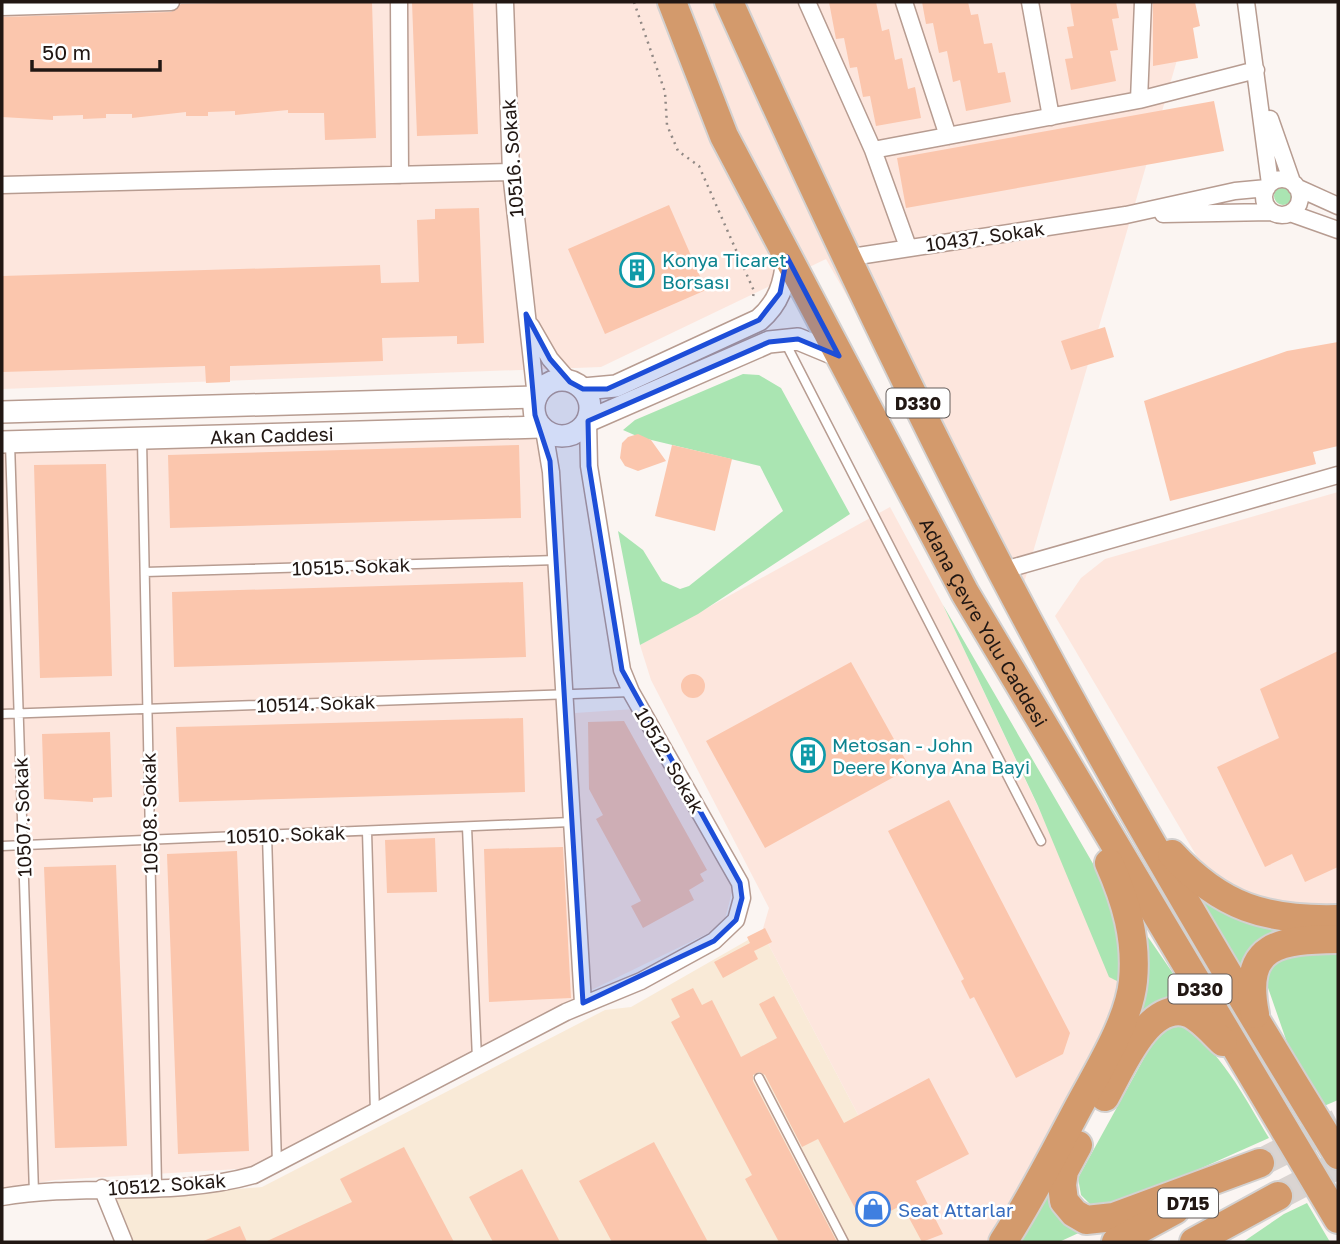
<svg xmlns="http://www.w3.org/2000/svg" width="1340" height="1244" font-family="'Golos Text',sans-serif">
<rect width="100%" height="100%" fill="#fbf5f2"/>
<path fill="#f9ead7" d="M762,932L925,1242H132L114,1199L262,1187L605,1010L631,1007Z"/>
<path fill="#fde6dd" d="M2,2H1194L1019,600L826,259L601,367L2,389Z
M530,434L542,445L560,714L635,709L734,885L723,926L577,997L255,1168L55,1180L2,1189V450Z
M1338,492V911L1276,908L1209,877L1055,616L1081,578L1105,559Z
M890,507L943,605L1121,983L1110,1025L1092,1059L986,1242H925L762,932L769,908L651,680L640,645Z"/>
<path fill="#aae5b2" d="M1274 196a9 9 0 1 1 18 0a9 9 0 1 1-18 0Z
M743,374L759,375L781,388L850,514L698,614L640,645L618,531L643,550L662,581L680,589L689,586L783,511L760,466L639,437L623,430L635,420Z
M943,605L1099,874L1119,923L1121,983L1109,977L1038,806Z
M1203,897L1299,928L1245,972L1197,898Z
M1148,937L1192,1001C1160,995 1146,1010 1129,1035Z
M1338,952V1100L1324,1106L1290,1051L1267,985C1267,946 1310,954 1338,952Z
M1178,1025C1217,1042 1247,1102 1269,1138L1114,1207H1093L1081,1195L1078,1178L1159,1031Z
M1056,1173L1083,1231L1059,1242H1015Z
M1307,1203L1330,1242H1243L1284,1214Z"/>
<path fill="#fbc6ad" d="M269,2H372L376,138L325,140L324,113H288V110L235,115V111L208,112V116H186V112L132,118V114H106V118L83,119V115L53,116V120L2,117V17L171,12L181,4Z
M412,2H473L478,134L417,136Z
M829,2H876L882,31L889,29L895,60L902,58L908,89L915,87L921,118L876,126L870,96L863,97L857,67L850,68L844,38L836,39Z
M922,2H968L971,15L978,14L984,44L992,43L998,73L1005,72L1011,102L966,111L960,80L953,82L947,51L939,53L933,23L926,24Z
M1070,2H1116L1119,18L1112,19L1118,50L1110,51L1116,81L1071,90L1065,59L1073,58L1067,27L1074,26Z
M1195,2L1200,26L1193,28L1198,58L1153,66V3Z
M1214,101L1224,151L906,208L897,158Z
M669,205L706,290L605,334L568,249Z
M479,208L484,343L457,344V336L382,338L383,361L230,366V382L206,383L205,366L2,372V276L380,265L381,283L419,282L417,220L435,219V209Z
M1105,327L1114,357L1071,370L1061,341Z
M1338,342V446L1313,452L1316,464L1170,501L1144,401L1287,351Z
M638,434L651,440L666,461L638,471L625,466L620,458L622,443L628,437Z
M519,445L521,518L170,528L168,455Z
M672,445L732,459L715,531L655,516Z
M106,464L112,676L40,678L34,465Z
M523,582L526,657L174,667L172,592Z
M1338,651V867L1305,882L1292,854L1265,867L1217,767L1279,738L1260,689Z
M851,662L910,768L765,848L706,741Z
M681 686a12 12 0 1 1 24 0a12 12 0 1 1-24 0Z
M523,718L525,792L179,802L176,727Z
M624,721L707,870L700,874L704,881L689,890L694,900L643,928L631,906L641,901L596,819L603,815L589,789L588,722Z
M110,732L112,797L93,798V802L44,799L42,734Z
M949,800L1070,1033L1063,1054L1016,1078L974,997L970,999L961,981L964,979L888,831Z
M435,838L437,892L387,893L385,840Z
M563,847L571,998L489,1002L484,849Z
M237,851L249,1151L178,1154L167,854Z
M116,865L127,1146L55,1148L44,867Z
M765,928L772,942L754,951L758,959L723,978L714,962L750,943L747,937Z
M693,988L702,1005L712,1000L741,1057L777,1038L759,1004L774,996L844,1123L929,1078L969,1154L916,1181L943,1234L922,1242L902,1205L864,1225L818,1139L802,1147L765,1075L759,1072L753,1075V1081L837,1242H779L745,1179L752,1175L671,1022L680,1017L671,999Z
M654,1142L708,1242H612L579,1181Z
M404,1147L454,1242H265L352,1202L340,1179Z
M522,1169L560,1242H493L469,1197Z
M240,1226L247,1242H201Z"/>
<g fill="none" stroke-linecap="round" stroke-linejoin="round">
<path stroke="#dad4d1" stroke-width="28" stroke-dasharray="28 14" stroke-linecap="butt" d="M1260,1163L1338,1123
M1278,1196L1338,1165"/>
<g stroke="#b79c91" stroke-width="11">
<path id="service" d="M785,342L1041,841
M142,440L157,1186
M10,443L34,1193
M145,572L557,560
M2,714L631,692
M467,827L477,1059
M367,831L375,1113
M267,835L277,1164
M2,846L571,822
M759,1078L844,1242"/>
</g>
<g stroke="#b79c91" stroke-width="19">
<path id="minor" d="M399,2L400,175
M505,2L511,172L536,397
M807,2L873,150
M904,2L948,136
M1030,2L1051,117
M1246,2L1270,184
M2,7L171,2
M1139,100L1143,2
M1270,119L1292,182
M1264 197a18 18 0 1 1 36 0a18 18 0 1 1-36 0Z
M2,185L511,172
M1296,187L1338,206
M1290,213L1338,230
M1163,214L1272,212
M908,247L873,150L1139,100L1256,70
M845,258L1126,215L1235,191L1267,188
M531,326L550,359L570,382
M544,430L551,472L583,1003
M1001,571L1338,475
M102,1188L124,1242
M2,1197C84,1183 173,1198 254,1175L566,1012L641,981L714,941L736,920L742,898L740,883L631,692L622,670L589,466L588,421"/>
</g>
<g stroke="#b79c91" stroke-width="24">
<g id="tertiary">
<circle cx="562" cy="408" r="28"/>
<path d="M583,389L616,386L759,320C779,303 785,283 787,257"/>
<path d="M2,412L536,397"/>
<path d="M588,421L769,342L798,339L839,356"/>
<path id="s1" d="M2,442L541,427"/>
</g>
</g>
<g stroke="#d3d1d0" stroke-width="32">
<g id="trunk">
<path id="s2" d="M672,2L724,136L965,593L1338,1219"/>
<path d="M729,2C815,193 904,383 1001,570C1105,769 1220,964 1338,1155"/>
<path d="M1172,854C1221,907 1266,921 1338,919"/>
<path d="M1255,1014C1241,943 1280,940 1338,939"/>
<path d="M1105,1097C1120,1071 1148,999 1188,1013C1201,1018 1213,1033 1223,1042"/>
<path d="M1078,1145L1064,1171L1062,1185L1064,1201L1074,1213L1086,1220L1114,1217L1260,1163"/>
<path d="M1003,1242C1031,1199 1054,1153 1078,1108C1097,1072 1129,1022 1133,981C1137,939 1126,901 1109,863"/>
<path d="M1116,1242L1175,1210"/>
<path d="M1194,1242L1278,1196"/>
</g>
</g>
<path stroke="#918985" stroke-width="2.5" stroke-dasharray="2 5" stroke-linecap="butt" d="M634,2L665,92L667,125L678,151L699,166L754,291L753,297"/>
<use href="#service" stroke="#fff" stroke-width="8"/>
<use href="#minor" stroke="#fff" stroke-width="16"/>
<use href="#tertiary" stroke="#fff" stroke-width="21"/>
<use href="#trunk" stroke="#d39a6c" stroke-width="28"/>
</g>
<path fill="#1d4ed8" fill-opacity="0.2" stroke="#1d4ed8" stroke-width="5" stroke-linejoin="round" d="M787,257L839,356L798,339L769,342L588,421L589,466L622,670L740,883L742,898L736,920L714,941L583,1003L550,461L535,415L526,314L550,359L570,382L583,389H607L759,320L780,293Z"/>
<defs>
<g id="building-ring" transform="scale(1.75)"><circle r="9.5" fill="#fff" stroke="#0f9aa8" stroke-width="1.5"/><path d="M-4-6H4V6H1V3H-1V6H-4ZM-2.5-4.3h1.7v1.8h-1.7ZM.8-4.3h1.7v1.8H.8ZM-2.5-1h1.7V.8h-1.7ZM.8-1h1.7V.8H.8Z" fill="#0f9aa8"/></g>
<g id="shop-ring" transform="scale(1.75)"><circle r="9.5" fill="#fff" stroke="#3f7fe0" stroke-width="1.5"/><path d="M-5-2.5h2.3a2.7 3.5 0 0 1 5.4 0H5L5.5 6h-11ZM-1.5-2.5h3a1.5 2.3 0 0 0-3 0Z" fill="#3f7fe0"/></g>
</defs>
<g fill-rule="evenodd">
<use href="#building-ring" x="637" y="270"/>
<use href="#building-ring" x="808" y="755"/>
<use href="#shop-ring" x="873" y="1209"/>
</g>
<g text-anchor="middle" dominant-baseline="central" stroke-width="5" stroke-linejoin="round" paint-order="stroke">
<g fill="#fff" stroke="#645d5a" stroke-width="2">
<rect x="886.5" y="388.5" width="63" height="29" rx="5"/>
<rect x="1168.5" y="974.5" width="63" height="29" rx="5"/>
<rect x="1158" y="1188.5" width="60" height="29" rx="5"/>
</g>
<g font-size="18" font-weight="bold" fill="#211713">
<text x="918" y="403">D330</text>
<text x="1200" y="989">D330</text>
<text x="1188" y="1203">D715</text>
</g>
<g font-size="19" fill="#211713" stroke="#fff">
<text transform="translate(512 158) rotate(-94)">10516. Sokak</text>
<text transform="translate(985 236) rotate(-8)">10437. Sokak</text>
<text stroke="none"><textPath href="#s1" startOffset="270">Akan Caddesi</textPath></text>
<text transform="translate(351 566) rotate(-2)">10515. Sokak</text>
<text stroke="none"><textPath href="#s2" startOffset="695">Adana Çevre Yolu Caddesi</textPath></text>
<text transform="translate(316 703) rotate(-2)">10514. Sokak</text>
<text transform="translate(670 760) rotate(60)">10512. Sokak</text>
<text transform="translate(149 813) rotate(-91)">10508. Sokak</text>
<text transform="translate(22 817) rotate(-92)">10507. Sokak</text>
<text transform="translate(286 834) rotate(-2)">10510. Sokak</text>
<text transform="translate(167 1184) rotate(-4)">10512. Sokak</text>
</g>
<g font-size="19" fill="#0d838f" stroke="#fff" text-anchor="start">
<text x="662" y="259">Konya Ticaret<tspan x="662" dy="22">Borsası</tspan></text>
<text x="832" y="744">Metosan - John<tspan x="832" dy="22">Deere Konya Ana Bayi</tspan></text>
</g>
<g font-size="19" fill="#366cbe" stroke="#fff" text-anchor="start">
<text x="898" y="1209">Seat Attarlar</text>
</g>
</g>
<rect width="1340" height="1244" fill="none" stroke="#211713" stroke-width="7"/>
<path d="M32 60v10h128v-10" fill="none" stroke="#211713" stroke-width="3.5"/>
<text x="42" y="60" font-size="21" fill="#211713" stroke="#ffffff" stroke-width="5" paint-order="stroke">50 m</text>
</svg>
